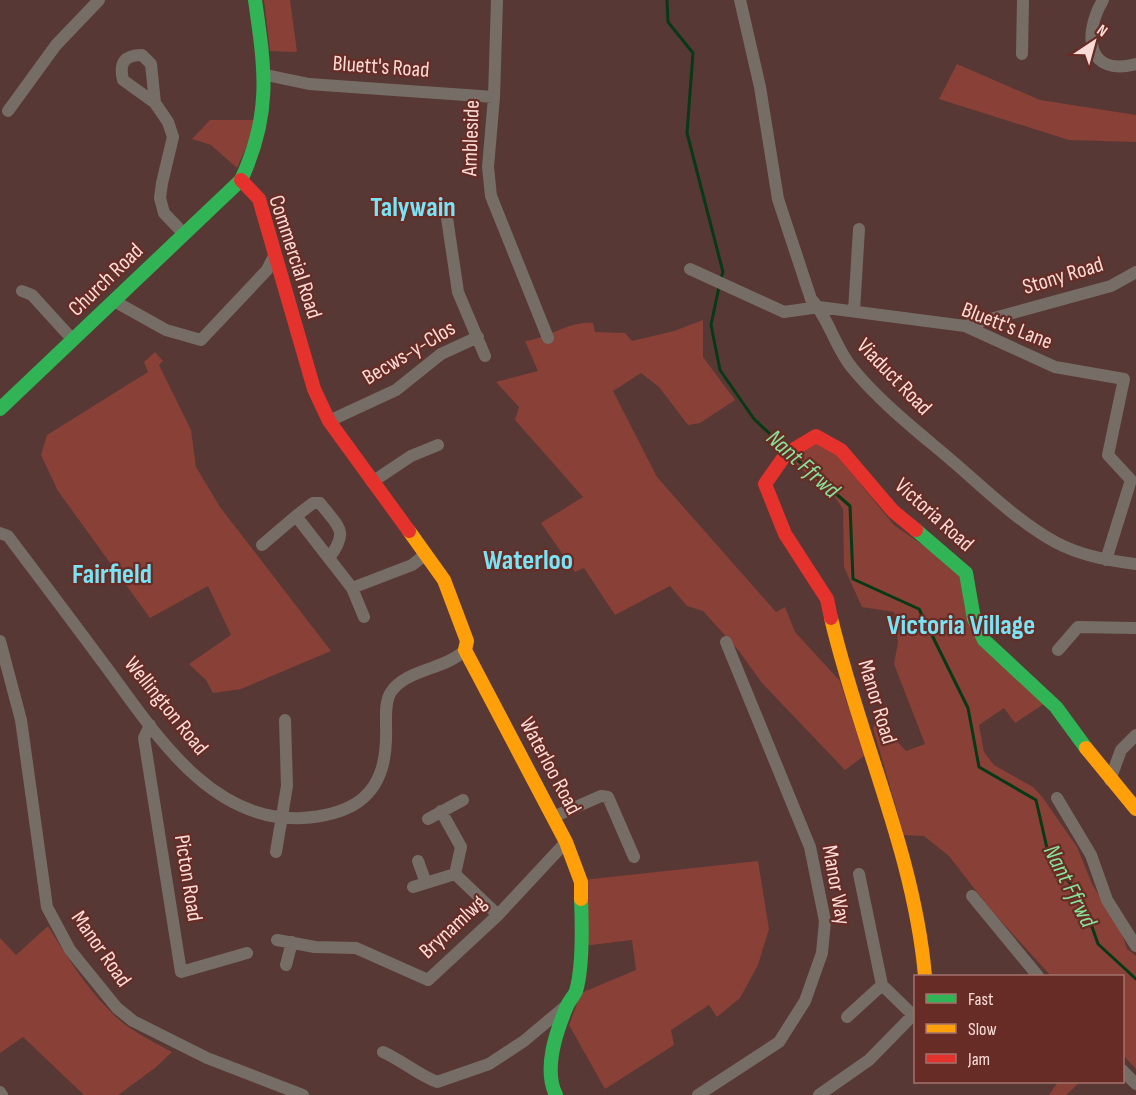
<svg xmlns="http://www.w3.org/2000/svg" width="1136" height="1095" font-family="'Sofia Sans Condensed',sans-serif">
<rect width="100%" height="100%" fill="#583834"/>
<path fill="#884037" d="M264,0H290L297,52L270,51Z
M957,64L1040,100L1136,115V142L1069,140L939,99Z
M210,120H254L250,139L237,168L211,145L192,139Z
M703,320V357L735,400L700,423L688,425L659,387L641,373L613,391L657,477L776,612L785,607L795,632L840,681L864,756L845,770L762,683L739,651L703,611L687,606L670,586L615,615L584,568L575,572L541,523L583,497L515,420L519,407L496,382L538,371L525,341C549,338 570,320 593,323L595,332L625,333L632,341L674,331Z
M155,352L163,361L159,365L191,430L196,467L220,507L331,651L241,689L213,693L206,680L189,664L231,635L208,586L150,618L58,491L41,455L47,435L148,372L144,362Z
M816,444L830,447L894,525L935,554L965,581L971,617L1044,704L1015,723L1004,708L979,725L984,752L994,765L1033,787L1043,798L1077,847L1092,884L1121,931L1127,949L1136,956V1069L1123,1055L1122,976H1051L991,910L949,856L924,836L904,835L873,728L877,720L906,751L925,744L894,664L898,642L894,612L862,607L844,567L843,509L834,496L786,456Z
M758,861L769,929L758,965L740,998L717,1017L709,1005L671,1030L674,1045L605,1089L569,1025L581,993L636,970L632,940L583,946V880Z
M48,926C66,955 85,986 109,1010C126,1029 150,1040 172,1052L155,1068L118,1095H84L23,1037L0,1053V938L16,955Z
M1058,1082H1080L1066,1095H1049Z"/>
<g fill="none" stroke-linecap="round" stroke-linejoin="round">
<path stroke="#083916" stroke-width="3" d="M667,0L668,22L693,53L687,133L723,272L721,278
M719,287L711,325L720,370L754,419L784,447
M793,456L850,506L853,579L919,609L968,708L979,767L1036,800L1049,857L1082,898L1098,944L1136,979"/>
<path stroke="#766e66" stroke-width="12" d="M497,0L494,97L488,167L491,196L548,338
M740,0L760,87L778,199L811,299C829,318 835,348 853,369C880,402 917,431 950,459C984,488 1018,522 1057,543C1082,556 1109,561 1136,564
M1103,0C1083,34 1086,77 1136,64
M1022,54L1023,0
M266,75L309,84L494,97
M155,103L123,80C119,63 124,55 142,55L151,64L155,103L168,122L173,137L162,183L160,198L164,213L184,234
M8,111L56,45L99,0
M447,218L458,292L485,356
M690,269L784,312L819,307L965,326L1055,367L1124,379L1108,455L1131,480L1106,560
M22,291L32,295L73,340
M114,301L166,330L201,340L267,270L274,256
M854,311L859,229
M965,326L1111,286L1136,272
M329,421L396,390L441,354L478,337
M372,482L411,456L438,445
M296,516L313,503H320C338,527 350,530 329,558
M0,533L8,536C39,577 70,618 101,660C151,726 207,823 302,818C320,817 340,813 355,804C384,786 387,754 386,724C386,714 385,701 391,692C406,669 445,670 465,650
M262,545L296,516L352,588L412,565L426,554
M352,588L364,617
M0,641L21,720L47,907L70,950L117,1008L133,1021L207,1058L303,1095
M1058,650L1078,627L1136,628
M150,725L144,738L181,972L247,953
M1110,780L1121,750L1136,735
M1057,798L1091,855L1107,900L1136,946
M441,811L461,847L455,874
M553,817L601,796L608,797L634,857
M428,819L463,800
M276,852L287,786L285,720
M418,861L426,883
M455,874L498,915
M859,874L882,985L914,1016
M413,887L455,874
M972,896L1038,976
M277,940L315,947L356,948L428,980L498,915L566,842
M286,965L292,942
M847,1017L882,985
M383,1052C403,1061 417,1074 437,1082L489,1064L524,1041L567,1005
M1122,1070L1136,1084
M0,1092L2,1095
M698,1095L779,1042L805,1001L822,953L825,921L810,847L726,642
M819,1095L869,1060L916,1012"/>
<path stroke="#30b455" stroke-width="14" d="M0,409L241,180C272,113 265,70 255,0
M916,530L966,573L974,619L984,640L1056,707L1086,748
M556,1095C543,1069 556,1032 567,1006C569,1001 574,996 576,991C583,968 582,923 581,899"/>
<path stroke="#ff9f0a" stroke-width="14" d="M409,531L444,580L467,641L465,650L566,842L581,882V899
M831,618C859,738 914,852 925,976
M1086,748L1136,809"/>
<path stroke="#e5322d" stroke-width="14" d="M241,180L259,199L314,389L329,421L409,531
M831,618L827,599L785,534L765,484L786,454L816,436L841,450L893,511L916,530"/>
</g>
<g text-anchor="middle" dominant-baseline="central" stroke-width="4.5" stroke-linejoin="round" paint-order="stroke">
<g font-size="22" fill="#fadcd7" stroke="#672c25">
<text transform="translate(381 67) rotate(4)">Bluett's Road</text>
<text transform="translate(471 138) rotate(-88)">Ambleside</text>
<text transform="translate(295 257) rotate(72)">Commercial Road</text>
<text transform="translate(1063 276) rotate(-17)">Stony Road</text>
<text transform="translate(106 280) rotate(-44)">Church Road</text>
<text transform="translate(1007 326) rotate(21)">Bluett's Lane</text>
<text transform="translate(409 353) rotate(-31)">Becws-y-Clos</text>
<text transform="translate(894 377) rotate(46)">Viaduct Road</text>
<text transform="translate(934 515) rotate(42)">Victoria Road</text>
<text transform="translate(877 702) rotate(73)">Manor Road</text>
<text transform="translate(166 706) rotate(51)">Wellington Road</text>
<text transform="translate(550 766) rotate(62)">Waterloo Road</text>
<text transform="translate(188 878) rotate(81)">Picton Road</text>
<text transform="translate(836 885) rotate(80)">Manor Way</text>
<text transform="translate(453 927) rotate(-43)">Brynamlwg</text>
<text transform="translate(101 949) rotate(55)">Manor Road</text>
</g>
<g font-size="24" font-style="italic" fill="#86e499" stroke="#672c25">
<text transform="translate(803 464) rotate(42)">Nant Ffrwd</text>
<text transform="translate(1070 886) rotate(63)">Nant Ffrwd</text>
</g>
<g font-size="28" font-weight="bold" fill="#7ae3f4" stroke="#672c25">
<text x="413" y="207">Talywain</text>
<text x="528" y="560">Waterloo</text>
<text x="112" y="574">Fairfield</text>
<text x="961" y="625">Victoria Village</text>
</g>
</g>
<rect x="914" y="975" width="210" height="108" fill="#672c25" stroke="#a2726c" stroke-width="1.5"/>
<rect x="926" y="994" width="30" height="9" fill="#30b455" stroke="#a2726c" stroke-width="1.5"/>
<text x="968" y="1005" font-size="18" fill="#fadcd7">Fast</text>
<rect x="926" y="1024" width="30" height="9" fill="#ff9f0a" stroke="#a2726c" stroke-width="1.5"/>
<text x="968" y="1035" font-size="18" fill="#fadcd7">Slow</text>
<rect x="926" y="1054" width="30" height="9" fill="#e5322d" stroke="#a2726c" stroke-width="1.5"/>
<text x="968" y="1065" font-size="18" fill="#fadcd7">Jam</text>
<g transform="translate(1094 42) rotate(36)" stroke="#672c25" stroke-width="4.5" paint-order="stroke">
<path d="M0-4.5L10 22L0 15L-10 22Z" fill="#fadcd7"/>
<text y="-9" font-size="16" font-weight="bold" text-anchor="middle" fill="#fadcd7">N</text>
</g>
</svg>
